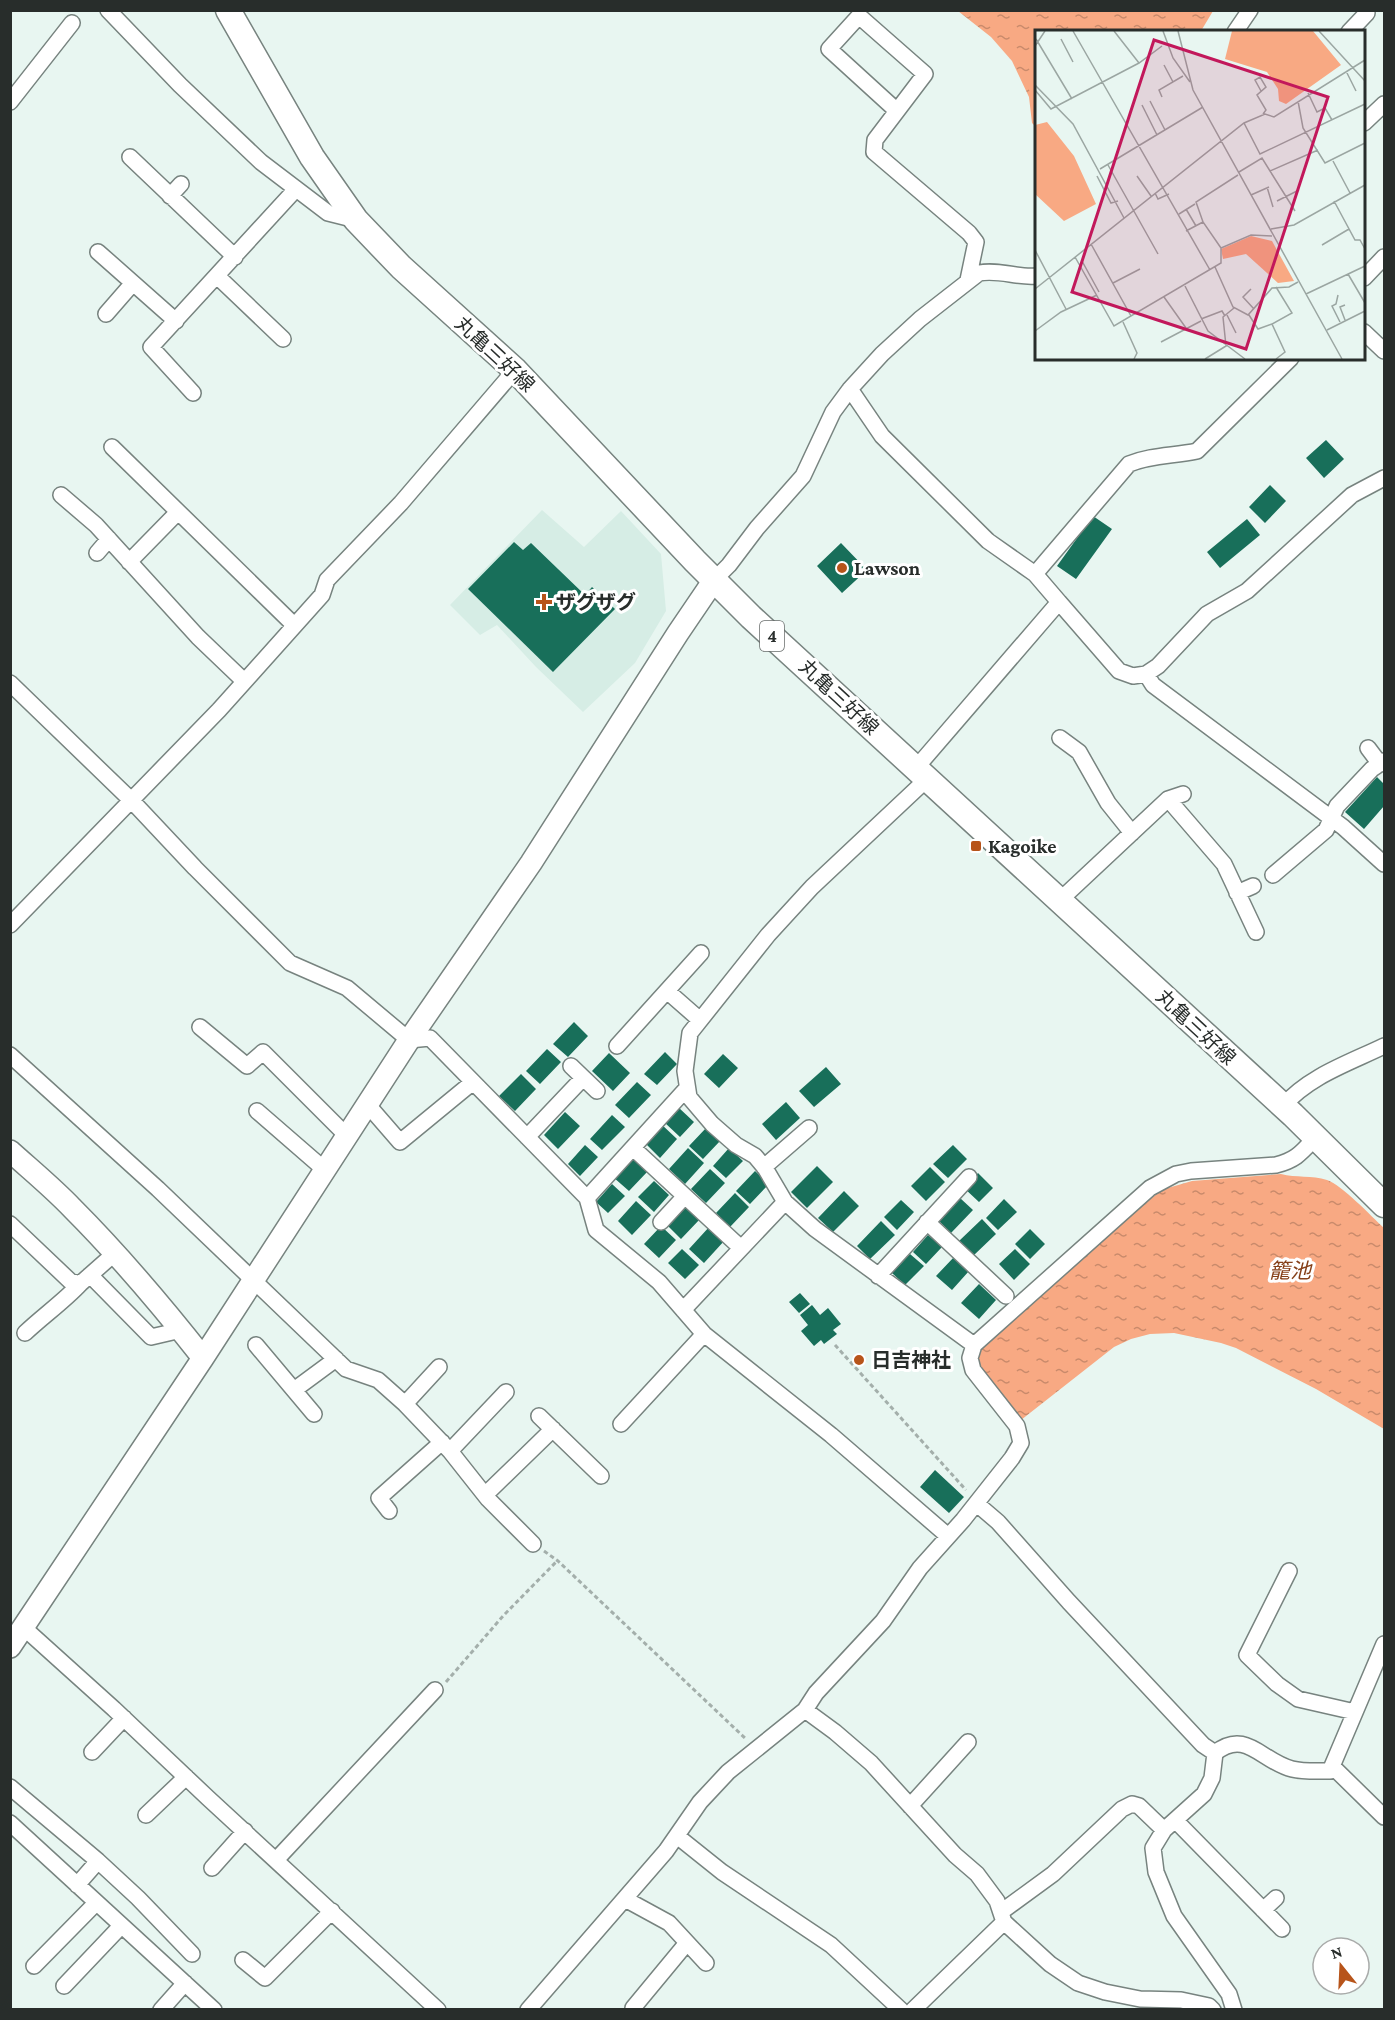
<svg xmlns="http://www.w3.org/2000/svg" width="1395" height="2020" font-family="'Crimson Pro','Noto Sans JP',serif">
<defs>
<pattern id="water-ripples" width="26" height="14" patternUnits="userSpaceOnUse" patternTransform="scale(1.5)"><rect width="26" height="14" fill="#f8a983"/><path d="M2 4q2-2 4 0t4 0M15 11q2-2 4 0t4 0" fill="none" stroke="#c98a6b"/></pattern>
</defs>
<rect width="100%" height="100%" fill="#e8f6f1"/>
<path fill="#d6ede5" d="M542,510L584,547L621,511L661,554L666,611L635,663L583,712L536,667L497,625L480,635L450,605Z"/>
<path fill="url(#water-ripples)" d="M958,11H1213L1201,31L1036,32V127L1032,123L1029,97L1012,61L991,37Z
M1281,1174C1296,1178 1312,1175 1327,1180C1342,1185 1371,1216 1384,1228V1429L1316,1389L1236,1348L1221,1343L1174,1333L1150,1334L1131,1339L1114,1347L1021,1420L975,1368V1356L985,1341L1161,1190L1192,1181Z"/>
<path fill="#186f5a" d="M1326,440L1344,459L1324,478L1306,458Z
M1270,485L1286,501L1265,523L1249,507Z
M1093,516L1112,529L1076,579L1057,566Z
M1247,519L1260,535L1220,568L1207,552Z
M514,542L523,550L531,543L585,595L592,587L615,609L553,672L468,589Z
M841,543L867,570L842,593L817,566Z
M1377,777L1384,784V806L1364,829L1345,812Z
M574,1022L588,1036L568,1057L553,1044Z
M547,1049L561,1062L540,1084L526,1071Z
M665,1052L677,1064L657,1085L644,1074Z
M609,1053L630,1073L613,1091L592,1071Z
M723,1054L738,1068L719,1088L704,1074Z
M826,1067L841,1084L814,1107L799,1091Z
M521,1074L536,1089L515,1111L499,1096Z
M637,1082L651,1095L629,1118L615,1105Z
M786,1102L800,1118L776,1140L762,1124Z
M678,1107L694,1122L680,1137L664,1122Z
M565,1112L580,1126L558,1149L544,1135Z
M612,1115L625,1127L602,1150L590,1139Z
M660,1123L677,1139L660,1158L643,1141Z
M706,1128L720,1141L703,1159L689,1146Z
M585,1145L598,1157L580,1176L568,1164Z
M953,1145L967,1159L948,1178L933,1164Z
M688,1148L704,1163L685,1184L669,1169Z
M729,1148L743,1161L726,1178L713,1166Z
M632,1157L648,1171L629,1191L613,1177Z
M817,1166L833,1182L807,1208L791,1192Z
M930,1167L945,1182L926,1201L911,1186Z
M710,1169L725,1183L706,1203L691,1189Z
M755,1171L769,1184L750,1204L736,1191Z
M978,1173L993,1188L979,1202L964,1188Z
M654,1181L669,1195L654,1212L638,1197Z
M612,1184L625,1196L608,1213L596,1202Z
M844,1191L859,1206L833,1232L818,1218Z
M735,1193L749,1207L730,1227L716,1213Z
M960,1198L973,1210L951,1233L938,1220Z
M1004,1199L1017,1212L998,1230L986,1218Z
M901,1200L914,1212L897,1230L884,1217Z
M636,1201L651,1215L632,1235L618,1221Z
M686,1205L700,1219L681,1239L667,1225Z
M982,1219L996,1234L973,1256L959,1241Z
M881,1221L895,1235L870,1259L857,1246Z
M661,1226L676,1240L659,1258L644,1244Z
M710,1226L725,1240L704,1263L689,1249Z
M1030,1229L1045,1244L1030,1259L1015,1244Z
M928,1235L942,1247L926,1264L913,1252Z
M682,1249L699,1265L685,1279L668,1263Z
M1015,1249L1030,1264L1014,1280L999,1264Z
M910,1254L924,1266L905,1285L892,1273Z
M954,1257L969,1271L952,1290L936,1276Z
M979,1284L996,1300L979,1319L961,1303Z
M800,1293L810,1304L799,1313L789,1302Z
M812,1305L820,1315L828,1308L841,1324L833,1330L837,1334L824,1344L821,1340L814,1346L801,1331L808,1325L800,1315Z
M935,1470L964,1497L949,1513L920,1487Z"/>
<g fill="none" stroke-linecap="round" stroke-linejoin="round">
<g stroke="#77837f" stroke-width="18">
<path id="street" d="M108,10L180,85L261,162L328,213L356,220
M1235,32L1250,10
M1349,32L1367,13
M10,102L72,23
M897,111L829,49L859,16L925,74L875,140L874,152L969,233L976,242L968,280
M1364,123L1384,104
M130,157L235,257
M170,196L181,184
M98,252L176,321
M217,276L283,339
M1364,278L1384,257
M106,314L133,283
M1364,332L1384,351
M850,389L882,436L988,541L1035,574L1129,464C1151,455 1174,456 1197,451L1291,358
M193,393L151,347L296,189
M112,447L294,625
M61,495L96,525L198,637L244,681
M97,553L109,539
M129,562L178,512
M1035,574L1059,602
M714,580L729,565L757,528L803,476L833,412L850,389L882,354L920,319L979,273C999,269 1017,278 1036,276
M1146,674L1153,685L1343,827L1384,864
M10,683L132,801L195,868L290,963L347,988L409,1040L430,1038L587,1198L596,1230L659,1282L704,1334L831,1435L948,1536
M1060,738L1079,752L1108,803L1132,833
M1368,748L1380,764
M916,768L1059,602L1119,671L1133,676L1146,674L1158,666L1207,614L1247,591L1352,495L1384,478
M927,779L812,887L768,935L690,1033L685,1071L689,1097L712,1124L736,1145L755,1156L765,1168L785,1202L815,1229L974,1345
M1168,799L1224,864L1256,932
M1273,875L1326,830L1337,806L1372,769L1384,761
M1237,893L1253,886
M1059,901L1168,799L1183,794
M10,925L219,710L322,595L327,580L401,503L515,370
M667,991L700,1020
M200,1027L247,1066L263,1052L347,1136
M617,1046L701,953
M10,1055L158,1189L346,1369L378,1380L405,1404L450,1451L488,1499L533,1544
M571,1066L597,1091
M367,1104L400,1142L473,1082
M1283,1106C1309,1076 1349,1063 1384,1046
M257,1111L325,1170
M527,1137L583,1078
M633,1148L741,1248
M764,1167L809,1128
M587,1198L687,1088
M661,1222L685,1196
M927,1222L1006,1296
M10,1224L70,1281L80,1284L115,1253
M90,1275L151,1337L181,1330
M878,1276L969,1177
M683,1310L785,1202
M25,1333C43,1316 63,1302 80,1284
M256,1345L314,1414
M294,1390L336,1359
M405,1404L439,1367
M539,1416L601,1476
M621,1424L704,1334
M450,1451L506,1392
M485,1495L553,1429
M977,1504L998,1522L1069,1602L1203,1745L1215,1753
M389,1511L379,1498L442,1442
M1289,1571L1247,1655L1277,1684L1298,1699L1355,1712
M23,1627L114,1709L208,1798L438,2010
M805,1710L835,1732L871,1763L955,1855L977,1874L997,1901L1004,1922L1050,1964L1078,1983L1105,1992L1140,1999L1181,2000L1209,2006L1213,2010
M92,1752L124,1718
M1332,1766L1384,1817
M10,1787L98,1861L138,1898L192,1954
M910,1806L968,1742
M146,1815L186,1777
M1175,1820L1282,1929
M10,1823L214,2010
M677,1836L722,1872L831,1945L901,2010
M276,1860L435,1690
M212,1868L245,1831
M77,1885L98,1861
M625,1899L669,1923L706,1963
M1263,1910L1276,1898
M1001,1912L1053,1874L1122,1809L1132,1804L1139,1806L1164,1830
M243,1960L265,1978L332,1911
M34,1966L96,1903
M64,1986L121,1926
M633,2008L686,1944
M161,2010L185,1983
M528,2010L666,1851L700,1802L728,1772L805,1710L816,1693L883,1621L920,1568L963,1520L1012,1458L1021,1443L1017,1426L973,1370L970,1358L974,1345L1150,1188L1176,1174L1191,1171L1276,1165C1296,1160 1301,1153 1315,1138
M913,2010L1004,1922
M1234,2010L1229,1994L1174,1916L1156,1872L1153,1848L1164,1830L1204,1794L1212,1778L1215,1753C1246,1728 1262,1762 1292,1769C1304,1772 1318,1771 1330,1771L1384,1644"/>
</g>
<g stroke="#77837f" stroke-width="24">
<path id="secondary" d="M10,1151C31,1170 53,1188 72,1208C119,1255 162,1306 203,1358
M10,1647L203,1358L409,1040L531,863L678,633L714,580"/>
</g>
<g stroke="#77837f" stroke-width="27">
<path id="primary" d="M228,10L312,157L356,220L401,267L515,370L695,561L751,617L1293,1115L1384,1205"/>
</g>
<path stroke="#a4afab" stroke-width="3" stroke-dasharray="4.5 3" stroke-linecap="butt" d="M835,1345L966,1490
M544,1551L558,1561L746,1739
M446,1682L503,1616L557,1561"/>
<use href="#street" stroke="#fff" stroke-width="15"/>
<use href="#secondary" stroke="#fff" stroke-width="21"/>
<use href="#primary" stroke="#fff" stroke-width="24"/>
</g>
<g fill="#b7541a" stroke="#fff" stroke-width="2">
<circle cx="842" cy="568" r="6"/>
<path d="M541 593h6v6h6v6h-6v6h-6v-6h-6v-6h6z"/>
<rect x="970" y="840" width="12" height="12" rx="3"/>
<circle cx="859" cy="1360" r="6"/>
</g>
<g text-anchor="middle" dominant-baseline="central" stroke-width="6" stroke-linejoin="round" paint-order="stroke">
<rect fill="#fff" stroke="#686c6b" stroke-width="1.5" x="760" y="621" width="24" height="30" rx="4.5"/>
<g font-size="18" font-weight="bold" fill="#282d2b">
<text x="772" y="636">4</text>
</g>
<g font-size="20" fill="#282d2b" stroke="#fff">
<text transform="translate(495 354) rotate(43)">丸亀三好線</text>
<text transform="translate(839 697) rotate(43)">丸亀三好線</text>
<text transform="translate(1196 1027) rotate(43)">丸亀三好線</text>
</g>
<g font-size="20" font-weight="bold" fill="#282d2b" stroke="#fff" text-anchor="start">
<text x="854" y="568">Lawson</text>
<text x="556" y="602">ザグザグ</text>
<text x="988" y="846">Kagoike</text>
<text x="871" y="1360">日吉神社</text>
</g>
<g font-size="21" font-style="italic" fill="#864019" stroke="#fff">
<text x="1290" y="1271">籠池</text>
</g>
</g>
<g transform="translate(1035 30)">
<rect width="330" height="330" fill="#e8f6f1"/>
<path d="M197,1H278L306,35L251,74L244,71L243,59L232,42L190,29ZM12,92L39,126L61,174L29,191L0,164V95ZM216,206L237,211L259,251L243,253L211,224L188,229L186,219Z" fill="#f8a983"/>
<path fill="none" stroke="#9ba6a2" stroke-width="1.5" d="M38,1L175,240M79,1L104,33M128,1L138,28L155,52M143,1L158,60L307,329M284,1L330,51M1,9L37,69M26,9L38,32M0,16L10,1M129,35L138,52M311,41L321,61M0,55L38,94L89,188M0,60L16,79L104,33L127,16M226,61L220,50L225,47L231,57L222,65L231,80L228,84M273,63L282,82L290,78L297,90M127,67L124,60L148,46M115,71L130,100M263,71L268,98L290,133L330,113M107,75L122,105M209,93L225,124L330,74M298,131L315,163M73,135L123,224M65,139L168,77M235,141L260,181M204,142L227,128L235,141L283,120M62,146L76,173L83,171M102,146L116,166M232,157L238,177M120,163L123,169L134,164M216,165L234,157M242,171L264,160M299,171L320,210H325L330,219M151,179L161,196M144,184L160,174M236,199L259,195L330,155M151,201L168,192M56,214L96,286M287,215L314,199M186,218L168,192L161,172L203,145M0,220L31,279M40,227L79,296L186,233V218L216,205L237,206M47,231L64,262M180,237L198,277L213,285L237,258L254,257L263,252M313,244L330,273M78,253L105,239M150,256L173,301L210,329M241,257L257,283L237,294L250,322L241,329M0,259L209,93L230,84L239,87L330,30M216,259L208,267L219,279M271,264L330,236M303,265L301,274L297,276L305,292M129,267L151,298M310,275L305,277L310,290M192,285L201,303M214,285L223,299L237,294M166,289L187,281L190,286M88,292L102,323L99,329M292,300L330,281M0,301L26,282L62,265M126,312L166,291M170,329L191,316L188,287L199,278"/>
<path fill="#c2185b" fill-opacity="0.15" stroke="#c2185b" stroke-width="3" d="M119,10L293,67L211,319L37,262Z"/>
<rect width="330" height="330" fill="none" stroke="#282d2b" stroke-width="3"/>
</g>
<rect width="1395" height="2020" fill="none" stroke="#282d2b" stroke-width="24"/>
<g transform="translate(1341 1966) rotate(342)"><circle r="28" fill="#ffffff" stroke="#a9abaa" stroke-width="1.5"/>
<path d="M0-4.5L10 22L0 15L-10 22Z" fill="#b7541a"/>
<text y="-9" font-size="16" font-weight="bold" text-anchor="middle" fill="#282d2b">N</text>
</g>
</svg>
